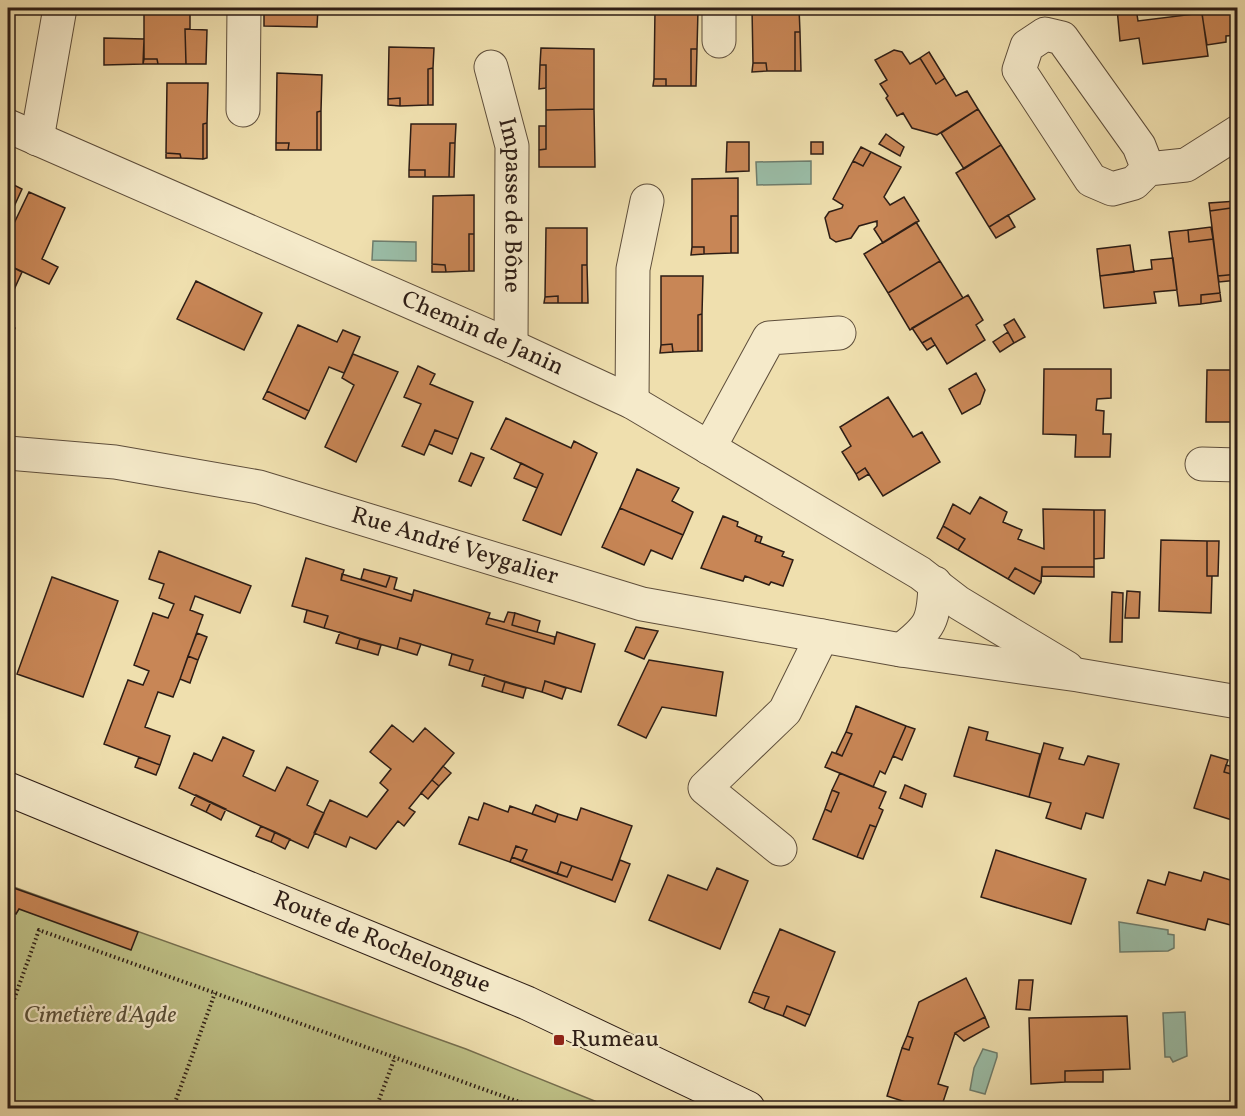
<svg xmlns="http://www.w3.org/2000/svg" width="1245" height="1116" font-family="Vollkorn,serif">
<rect width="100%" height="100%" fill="#efdfae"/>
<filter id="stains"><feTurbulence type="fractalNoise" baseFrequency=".00333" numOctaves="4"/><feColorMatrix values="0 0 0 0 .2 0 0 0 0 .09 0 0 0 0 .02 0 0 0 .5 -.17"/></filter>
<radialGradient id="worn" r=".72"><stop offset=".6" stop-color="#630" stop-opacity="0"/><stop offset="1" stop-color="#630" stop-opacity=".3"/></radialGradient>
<path fill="#bec086" stroke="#766e4e" stroke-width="1.5" d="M8,885L466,1049L612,1108H8Z"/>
<path fill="#9abda7" stroke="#6e7d6d" stroke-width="1.5" d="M811,161V184L757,185L756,162Z
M373,241L416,242V261L372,260Z
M1119,922L1168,930V934L1174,935V948L1168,951L1120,952Z
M1185,1012L1187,1056L1173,1062L1170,1057H1165L1163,1013Z
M983,1049L997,1053V1057L985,1094L970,1090L974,1068Z"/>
<path fill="#c88656" stroke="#2d1d15" stroke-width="1.5" d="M190,8V29H185L186,64H158L157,59H144V9Z
M264,8H318L317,27L264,26Z
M752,8H799L800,32H795V71H767L766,63H753Z
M1117,8H1136L1138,21L1202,13L1208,56L1143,64L1139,38L1120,41Z
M1201,8H1238V35L1226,36V42L1207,45Z
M655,10H698L697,49H691V86H666V79H654Z
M185,29L207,30L206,64H186Z
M795,32H800L801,71H795Z
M104,38L144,39L143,64L104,65Z
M389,47L434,48L433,68L428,69V105L400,106V98L388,99Z
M541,48L594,49V109L546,110V65H540Z
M691,49H697L696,86H691Z
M894,50L902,52L910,64L920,58L936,84L945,78L956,96L967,91L978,109L937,135L912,128L903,113L897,116L886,98L888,96L880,84L887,80L875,60Z
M929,52L945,78L936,84L920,58Z
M144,59H157L158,64H143Z
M753,63H766L767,71L752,72Z
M540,65H546V88L539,89Z
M433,68V105H428V69Z
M277,73L322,75L321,111L317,112V150H288L289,143H276Z
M654,79H666V86H653Z
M167,83H208L207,123L203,124V159L181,158L180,154L166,153Z
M400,98V106L388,105V99Z
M594,109L595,167H539V150L546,149V110Z
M978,109L1001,145L964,169L941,133Z
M321,111V150H317V112Z
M207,123V158L203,159V124Z
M411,124H456L455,143H450L449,177H425V170H409Z
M539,126H546V149L539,150Z
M886,134L904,147L900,156L879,144Z
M727,142H749V171L726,172Z
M811,142H823V154H811Z
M276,143H289L288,150H276Z
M450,143H455L454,177H449Z
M1001,145L1035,199L989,227L956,173Z
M861,147L871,152L863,166L853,161Z
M871,152L901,167L884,197L890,205L904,197L919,221L883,243L874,229L877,226V221L859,226L851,238L836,242L830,238L825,218L829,212L842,208L843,205L833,199L853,161L863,166Z
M166,153L180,154L181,158H166Z
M409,170H425V177H409Z
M738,178V216H731V253L704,254V247H692V179Z
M8,182L22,189L12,211L8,209Z
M29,192L65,208L42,259L58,267L49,284L8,265V236Z
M474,195V234H469V271L446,272L445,265L432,264L433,196Z
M1237,201L1238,207L1210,211L1209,203Z
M1238,207V274L1218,276L1210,211Z
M1008,215L1015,227L996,238L989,227Z
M731,216H738V253H731Z
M916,222L940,261L888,293L864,254Z
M1211,227L1213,239L1189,242L1188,230Z
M546,228H587V265H582V303H558V296L545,297Z
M1188,230L1189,242L1213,239L1220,293L1201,295V304L1179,306L1169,232Z
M469,234H474V271H469Z
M1130,245L1134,272L1100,276L1097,249Z
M692,247H704V254L691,255Z
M1173,258L1177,290L1154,292L1156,303L1104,308L1100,276L1152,269L1151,260Z
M940,261L963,298L910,330L888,293Z
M432,264L445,265L446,272H432Z
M8,265L22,272L8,303Z
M582,265H587L588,303H582Z
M1238,274V280L1219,282L1218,276Z
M661,276H703L702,314L698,315V351L673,352L672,344L661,345Z
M196,281L262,313L244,350L177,319Z
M1220,293L1221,301L1201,304V295Z
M968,295L983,320L976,325L985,340L947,364L931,338L922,343L912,328Z
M558,296V303H544L545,297Z
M702,314V351H698V315Z
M1014,319L1025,337L1014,343L1004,325Z
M8,324L15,328L8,344Z
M298,325L337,342L343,330L360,337L344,373L329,367L309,411L267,391Z
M1008,332L1014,343L1000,352L993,342Z
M931,338L935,345L927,350L922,343Z
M672,344L673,352L660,353L661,345Z
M353,354L398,372L356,462L325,447L354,385L342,378Z
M418,366L435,374L430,384L473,402L458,439L435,430L424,455L402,446L421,404L404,397Z
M1044,369H1111V398L1097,399L1096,410L1104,411L1103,434H1111L1110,457H1075L1076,435L1043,434Z
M1207,370H1238V422H1206Z
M976,373L985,390L980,404L962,414L949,389Z
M267,391L309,411L305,419L263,399Z
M888,397L913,437L922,432L940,462L883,496L865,468L856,474L842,452L851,446L840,427Z
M506,418L571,448L574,441L597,453L561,535L523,520L543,474L491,449Z
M435,430L458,439L452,454L429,444Z
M471,453L484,458L471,486L459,481Z
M521,463L543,474L537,488L514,478Z
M865,468L869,474L859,480L856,474Z
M637,469L679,488L672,501L693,512L683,535L620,508Z
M980,497L1007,512L1003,522L1022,530L1018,539L1044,549L1043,509L1094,510V567H1042L1041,582L1015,568L1008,579L958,550L965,539L943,526L953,504L970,514Z
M620,508L683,535L672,559L651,550L644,565L602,547Z
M1094,510H1105L1104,558L1094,559Z
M723,516L738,522L737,526L757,535L755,541L784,552L782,556L793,560L783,586L771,582L769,585L745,576L743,581L701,568Z
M943,526L965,539L958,550L937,538Z
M757,535L762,537L760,543L755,541Z
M1161,540L1207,541V576H1212L1211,613L1159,611Z
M1207,541H1219L1218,576H1207Z
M159,551L251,586L240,613L195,596L190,610L203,615L180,679L173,697L158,692L145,727L170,736L160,765L104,744L128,680L143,685L149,671L134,665L153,613L168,618L174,604L159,598L164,584L149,579Z
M306,558L344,570L341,580L411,601L414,590L490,613L486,624L554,644L557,632L595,644L581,692L545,681L542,692L469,671L473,660L400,638L397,649L324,628L328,616L292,606Z
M1042,567H1094V577L1042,576Z
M1015,568L1041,582L1034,594L1008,579Z
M364,569L390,576L386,587L361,579Z
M342,574L386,587L390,576L397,578L394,589L413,595L411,601L341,580Z
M52,577L118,601L83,697L17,674Z
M1127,591L1140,592L1139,618H1125Z
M1112,592L1123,593L1122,642H1110Z
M307,610L328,616L324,628L304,622Z
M508,612L515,613L512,625L555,637L554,644L486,624L488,618L504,622Z
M515,613L540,621L537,632L512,625Z
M636,627L658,631L644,659L625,651Z
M340,632L360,639L357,649L336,643Z
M197,633L207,637L198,660L188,656Z
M400,638L421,644L417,655L397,649Z
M360,639L381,645L378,655L357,649Z
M452,654L473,660L469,671L449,665Z
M188,656L198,660L190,683L180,679Z
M649,660L723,672L716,716L662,707L646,738L618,725Z
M485,675L505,682L502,692L482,686Z
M545,681L566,688L562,699L542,692Z
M505,682L526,688L523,698L502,692Z
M856,706L906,726L885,774L880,771L873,787L825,767L832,752L842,756L852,734L846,732Z
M392,725L413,742L425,728L454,753L409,808L415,812L404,826L398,821L376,849L350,837L346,847L314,833L330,800L367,817L388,790L380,783L391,769L370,752Z
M906,726L915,729L902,760L893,756Z
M969,727L988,732L986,740L1040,754L1029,797L954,776Z
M846,732L852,734L842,756L836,753Z
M223,737L254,751L243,776L275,791L287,767L318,781L307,805L324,813L308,848L179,788L194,753L212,761Z
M1044,743L1063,748L1059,759L1084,765L1088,756L1119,764L1103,818L1086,813L1081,829L1046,818L1051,803L1029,797Z
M1211,755L1228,760L1224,772L1238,776V811H1235L1232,820L1194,808Z
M139,757L160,765L156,775L135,767Z
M1226,765L1238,768V776L1224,772Z
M443,766L451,773L439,786L432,780Z
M840,773L886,792L879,808L883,810L876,827L870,825L857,857L813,839L825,809L831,812L839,793L832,790Z
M432,780L439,786L428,799L421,793Z
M905,785L926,794L922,807L900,798Z
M832,790L839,793L831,812L825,809Z
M196,795L211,802L206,812L191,805Z
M211,802L226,809L221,820L206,812Z
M484,803L508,812L510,806L555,822L558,814L577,820L581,808L632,826L612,880L561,862L557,874L522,861L527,850L516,846L510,862L459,844L469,817L478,820Z
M536,805L558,814L555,822L532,814Z
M870,825L876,827L863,859L857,857Z
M261,826L275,832L271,842L256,836Z
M275,832L290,839L285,849L271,842Z
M516,846L527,850L522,861L512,857Z
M996,850L1086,879L1071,924L981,897Z
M512,857L567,877L572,866L612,880L620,860L630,864L615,902L510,862Z
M561,862L572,866L567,877L557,874Z
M717,868L748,881L720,949L649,920L668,875L707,890Z
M1169,872L1201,881L1204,872L1237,882L1234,891L1238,892V927L1208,919L1205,930L1137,913L1148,880L1165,885Z
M8,886L138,932L131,950L19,909L16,914L8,910Z
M780,929L835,952L810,1015L787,1006L783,1016L764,1009L769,997L753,992Z
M966,978L985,1017L955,1033L938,1084L948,1087L941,1108H924L887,1096L902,1048L909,1050L913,1038L907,1036L919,1002Z
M1019,980H1033L1030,1010L1016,1009Z
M753,992L769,997L764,1009L749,1002Z
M787,1006L810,1015L805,1026L783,1016Z
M1127,1016L1130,1069L1065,1071V1082L1031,1084L1029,1018Z
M985,1017L989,1027L964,1041L955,1033Z
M907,1036L913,1038L909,1050L902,1048Z
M1103,1070V1082H1065V1071Z"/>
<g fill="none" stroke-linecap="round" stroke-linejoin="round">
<g stroke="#5e4e3b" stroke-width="35">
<g id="street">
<path d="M719,8V41"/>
<path id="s1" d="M491,67L512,146L511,346"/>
<path d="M243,110L244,8"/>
<path id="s2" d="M8,126L511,346L632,402L920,573L959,603L1067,668"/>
<path d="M37,139L60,8"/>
<path d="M1148,169L1139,146L1062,38L1045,34L1027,46L1019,70L1091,180L1112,189L1134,183L1148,169L1186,165L1238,132"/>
<path d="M632,402L633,269L647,201"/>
<path d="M709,448L769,338L839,333"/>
<path id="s3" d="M8,453L115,462L259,487L642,604L901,650L1078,675L1238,702"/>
<path d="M1202,464L1238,465"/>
<path d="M901,650C931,627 934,621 935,583"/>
<path d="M780,849L705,788L785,711L822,636"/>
</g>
</g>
<g stroke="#2d1d15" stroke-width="35">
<g id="secondary">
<path id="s4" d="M8,789L527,1003L748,1108"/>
</g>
</g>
<path stroke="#2d1d15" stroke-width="4" stroke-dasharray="1.5 3" stroke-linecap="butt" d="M8,1016L39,930L536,1108
M173,1108L215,993
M376,1108L395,1057
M516,1108L518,1101"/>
<use href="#street" stroke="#f5eaca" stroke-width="33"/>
<use href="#secondary" stroke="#f5eaca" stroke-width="33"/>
</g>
<rect fill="#8f2418" stroke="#f5eaca" stroke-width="2" x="553" y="1034" width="12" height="12" rx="3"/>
<g text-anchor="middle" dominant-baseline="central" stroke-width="4.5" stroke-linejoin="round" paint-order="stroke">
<g font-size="24" fill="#2d1d15" stroke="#f5eaca">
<text stroke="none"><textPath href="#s1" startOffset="141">Impasse de Bône</textPath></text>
<text stroke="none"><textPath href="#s2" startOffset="518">Chemin de Janin</textPath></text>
<text stroke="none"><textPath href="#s3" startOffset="458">Rue André Veygalier</textPath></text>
<text stroke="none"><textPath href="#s4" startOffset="404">Route de Rochelongue</textPath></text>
</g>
<g font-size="24" font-style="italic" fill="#584e37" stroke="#f5eaca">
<text x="100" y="1016">Cimetière d'Agde</text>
</g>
<g font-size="24" fill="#2d1d15" stroke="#f5eaca" text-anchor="start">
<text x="571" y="1040">Rumeau</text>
</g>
</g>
<rect width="1245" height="1116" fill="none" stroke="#efdfae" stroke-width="30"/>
<rect x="9" y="9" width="1227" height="1098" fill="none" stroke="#2d1d15" stroke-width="3"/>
<rect x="15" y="15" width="1215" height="1086" fill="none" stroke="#2d1d15" stroke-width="1.5"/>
<rect width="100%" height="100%" filter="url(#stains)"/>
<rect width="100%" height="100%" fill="url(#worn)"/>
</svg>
